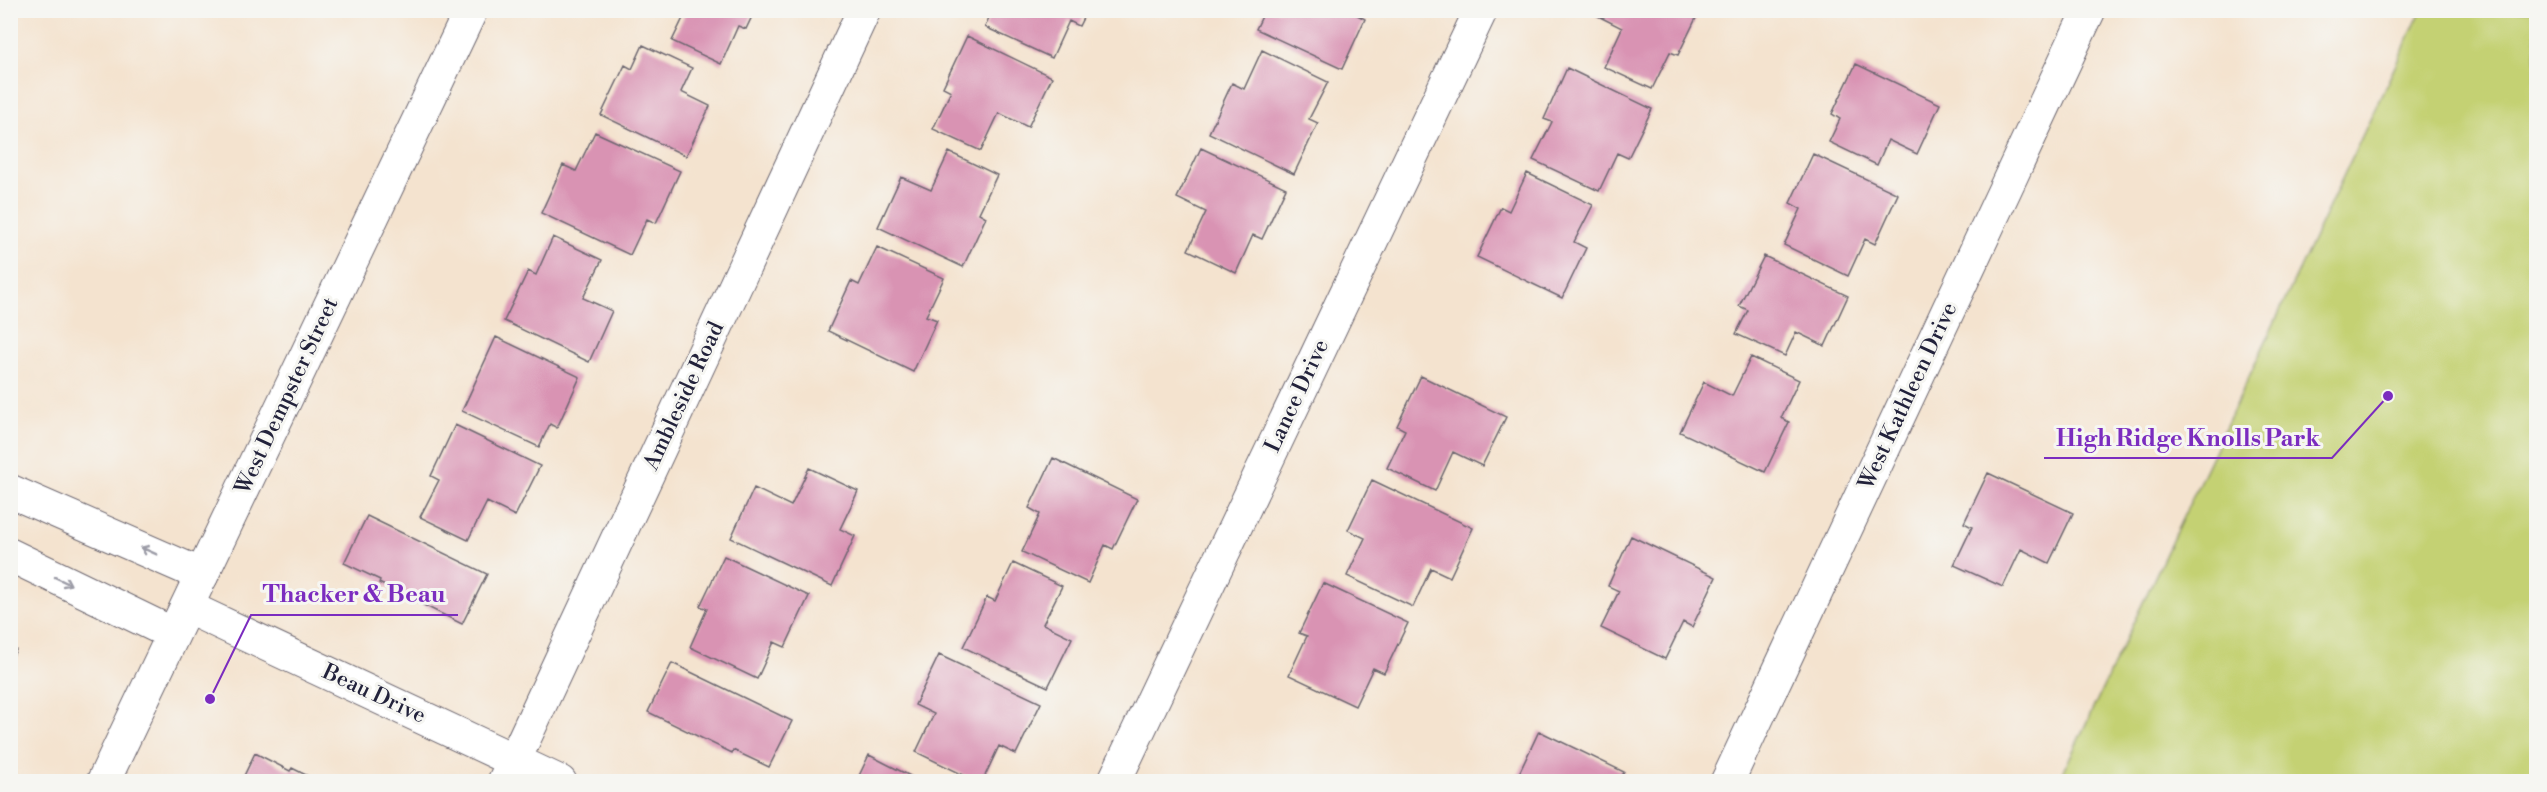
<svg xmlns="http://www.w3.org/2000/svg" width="2547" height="792" font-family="'Libre Bodoni',serif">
<rect width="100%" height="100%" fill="#f6f6f2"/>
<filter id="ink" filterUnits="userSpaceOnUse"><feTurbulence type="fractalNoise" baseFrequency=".0167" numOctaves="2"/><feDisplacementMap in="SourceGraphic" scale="12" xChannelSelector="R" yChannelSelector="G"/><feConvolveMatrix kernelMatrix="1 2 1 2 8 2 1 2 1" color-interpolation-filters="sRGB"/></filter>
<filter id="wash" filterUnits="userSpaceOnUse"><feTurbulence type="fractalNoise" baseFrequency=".008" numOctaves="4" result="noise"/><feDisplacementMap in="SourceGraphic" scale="24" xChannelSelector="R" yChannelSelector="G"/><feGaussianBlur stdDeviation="1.35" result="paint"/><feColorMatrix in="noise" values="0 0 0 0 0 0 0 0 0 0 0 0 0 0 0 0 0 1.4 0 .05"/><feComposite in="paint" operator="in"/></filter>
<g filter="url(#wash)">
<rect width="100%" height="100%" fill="#f4e3cf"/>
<path fill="#c4d173" stroke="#737a57" stroke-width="1.5" d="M2421,11H2536V781H2059Z"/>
<g id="blocks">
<path fill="#d993b3" d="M687,10H755L746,29L738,26L721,64L672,41Z
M992,10H1087L1079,26L1069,21L1052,58L985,27Z
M1265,10H1359L1357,15L1365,19L1342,69L1256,29Z
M1595,10H1700L1678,55L1670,52L1652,89L1604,67L1622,28L1594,14Z
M967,36L1052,77L1028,127L999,113L981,151L933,129L951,91L943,87Z
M643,45L692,68L681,92L710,106L686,156L601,115L625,65L632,69Z
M1262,50L1328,82L1309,119L1318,123L1294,174L1209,133L1232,83L1244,89Z
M1856,64L1940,104L1917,154L1888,140L1877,165L1829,142L1840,119L1832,114Z
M1567,68L1652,109L1628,158L1617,153L1599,191L1533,160L1552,122L1544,119Z
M595,132L680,171L656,223L647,219L630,255L541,213L563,165L576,171Z
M1201,148L1286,188L1262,239L1253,235L1236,273L1188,250L1206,212L1177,198Z
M949,152L997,175L979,213L986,217L963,267L878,227L901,177L931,190Z
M1813,154L1898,194L1875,244L1865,239L1848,276L1784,245L1801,209L1790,203Z
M1527,173L1593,205L1574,242L1586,248L1562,298L1477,257L1501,207L1509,211Z
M553,237L602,260L583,298L612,311L589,362L504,321L528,271L536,275Z
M877,247L944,278L926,316L937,320L913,372L828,331L851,281L859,285Z
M1764,256L1848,296L1825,346L1796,332L1785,356L1736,334L1748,310L1739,306Z
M496,337L580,377L557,428L550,424L539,447L462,411Z
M1751,357L1799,380L1781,418L1789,422L1765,472L1680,432L1704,382L1732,396Z
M1421,376L1506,417L1482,466L1453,452L1435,491L1387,468L1405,430L1397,426Z
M455,425L540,466L515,516L487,502L468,540L420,517L439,480L431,476Z
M1053,458L1137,499L1113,549L1105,545L1088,583L1022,552L1040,514L1029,508Z
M809,468L858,491L840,529L855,536L832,586L731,538L754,488L791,506Z
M1988,473L2073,513L2049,563L2021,549L2003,587L1954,565L1972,527L1964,523Z
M1372,480L1473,528L1450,577L1431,568L1413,607L1347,576L1365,538L1348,530Z
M367,516L487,574L462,624L379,583L380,580L344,563Z
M1631,536L1716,577L1692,627L1683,622L1665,659L1601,628L1619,591L1608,586Z
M724,556L809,596L785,647L774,642L757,679L690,647L707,609L700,606Z
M1013,563L1062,586L1043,624L1072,638L1048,687L963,647L987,597L995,601Z
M1323,583L1408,623L1384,673L1373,668L1355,706L1289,675L1307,636L1299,633Z
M10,647L16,650L10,661Z
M939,655L1041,703L1016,754L999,746L982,782H978L916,752L934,714L915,705Z
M672,663L792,721L769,767L733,750L732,753L648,712Z
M1539,731L1624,772L1619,782H1515Z
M255,753L290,771L292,768L320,782H241Z
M869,755L922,782H856Z"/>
</g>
</g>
<g filter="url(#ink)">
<use href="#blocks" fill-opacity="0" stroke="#6c666f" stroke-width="1.5"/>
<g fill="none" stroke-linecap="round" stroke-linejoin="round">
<g stroke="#6c666f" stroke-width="35">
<path id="minor" d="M10,491L202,575
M10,555L173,634
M187,607L560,782
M504,782L864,10
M1114,782L1481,10
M1727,782L2089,10"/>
</g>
<g stroke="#6c666f" stroke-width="35">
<path id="major" d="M103,782L471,10"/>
</g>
<use href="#minor" stroke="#fff" stroke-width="33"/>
<use href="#major" stroke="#fff" stroke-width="33"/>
</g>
<defs><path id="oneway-shaft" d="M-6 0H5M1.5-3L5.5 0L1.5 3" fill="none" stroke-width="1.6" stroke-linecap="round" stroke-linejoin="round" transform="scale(1.5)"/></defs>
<g stroke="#9c9ca7">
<use href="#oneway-shaft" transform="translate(149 551) rotate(-156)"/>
<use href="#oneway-shaft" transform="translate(63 581) rotate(26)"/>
</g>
</g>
<g text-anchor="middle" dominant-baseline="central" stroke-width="6" stroke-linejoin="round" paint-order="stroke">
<g font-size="22" fill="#22223b" stroke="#f6f6f2">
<text transform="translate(287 396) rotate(-65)">West Dempster Street</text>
<text transform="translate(684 396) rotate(-65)">Ambleside Road</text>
<text transform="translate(1297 396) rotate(-65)">Lance Drive</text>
<text transform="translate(1908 396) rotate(-65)">West Kathleen Drive</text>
<text transform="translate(374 694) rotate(25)">Beau Drive</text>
</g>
</g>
<path fill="none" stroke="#7b2cbf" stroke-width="2" d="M2388 396L2332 458H2044M210 699L251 615H458"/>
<g fill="#7b2cbf" stroke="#f6f6f2" stroke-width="2">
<circle cx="2388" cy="396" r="6"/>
<circle cx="210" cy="699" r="6"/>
</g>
<g font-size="24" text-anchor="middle" font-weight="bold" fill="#7b2cbf" stroke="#f6f6f2" stroke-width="6" stroke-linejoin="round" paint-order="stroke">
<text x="2188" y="446">High Ridge Knolls Park</text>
<text x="354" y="602">Thacker &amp; Beau</text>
</g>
<rect width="2547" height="792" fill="none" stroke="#f6f6f2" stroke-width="36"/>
</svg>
